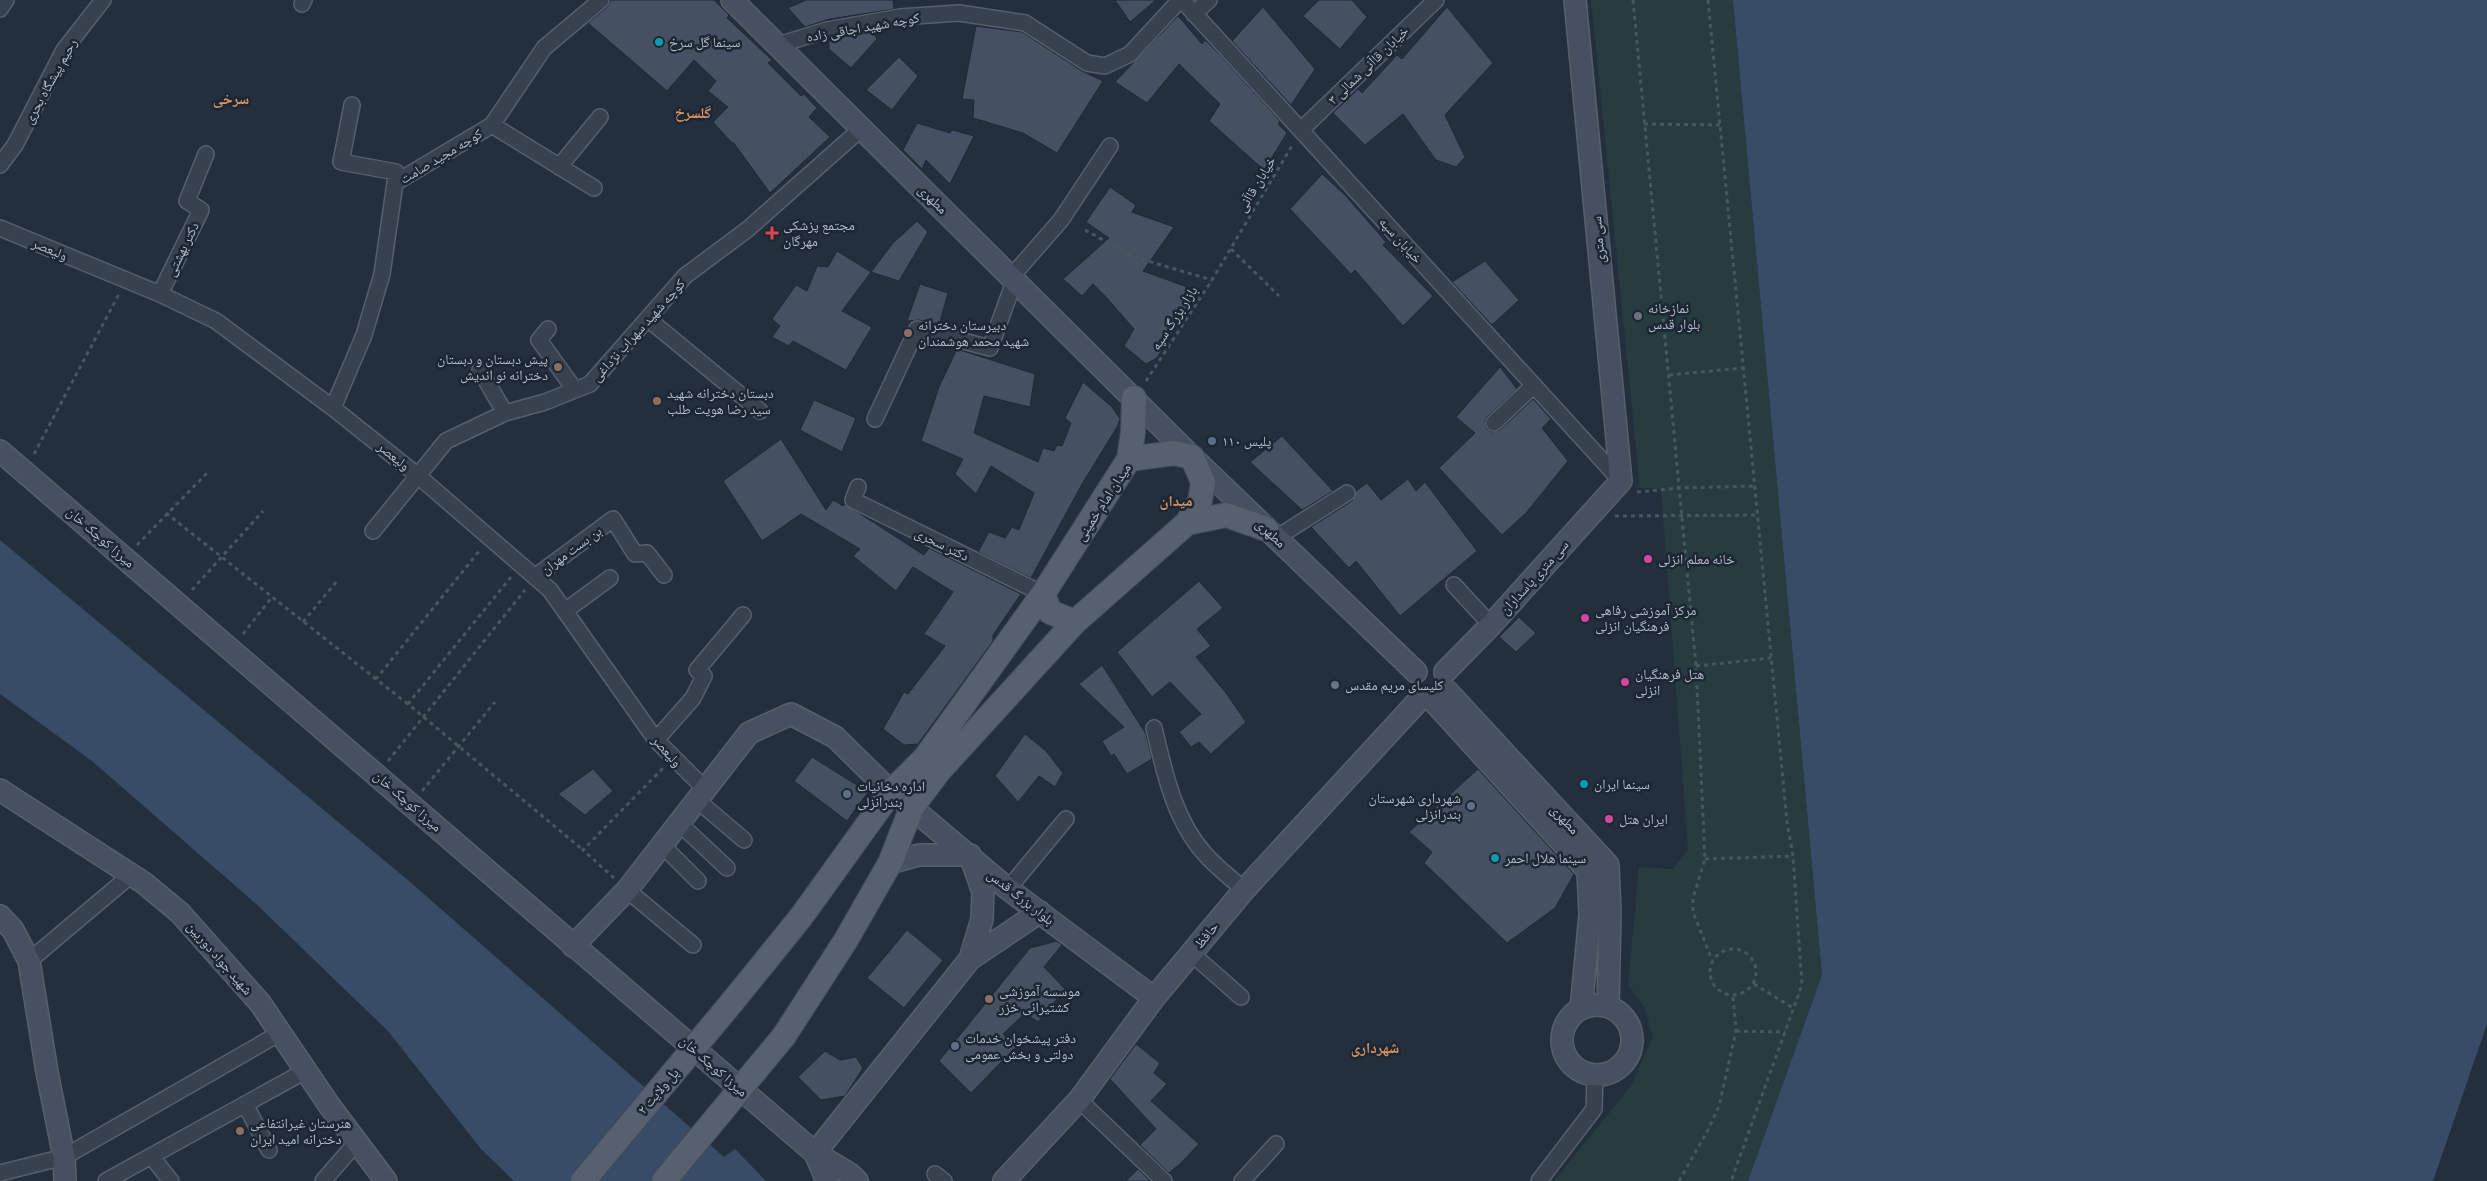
<svg xmlns="http://www.w3.org/2000/svg" width="2487" height="1181" font-family="'PT Sans Narrow','Noto Naskh Arabic',sans-serif">
<rect width="100%" height="100%" fill="#242f3e"/>
<path fill="#263c3f" d="M1591,0H1733L1822,975L1748,1181H1554L1631,1086L1653,1037L1644,1007L1628,984L1639,867L1673,869L1688,850L1661,489L1640,488Z"/>
<path fill="#394c67" d="M1733,0H2487V1024L2433,1181H1748L1822,975Z
M0,540L409,881L724,1157L735,1149L766,1181H514L481,1149L388,1031L254,902L92,761L0,694Z"/>
<path fill="#455162" stroke="#1f2835" d="M611,0H714L729,15L727,18L772,60L768,63L801,96L804,94L817,108L809,117L830,137L770,193L733,142L732,143L713,122L728,107L708,91L716,81L694,60L667,91L588,23L607,7Z
M806,0H893L894,9L830,19L805,27L788,8Z
M1115,0H1156L1130,22Z
M1319,0H1352L1367,17L1340,49L1303,16Z
M1263,7L1315,69L1291,105L1232,41Z
M1447,7L1493,63L1445,115L1465,157L1456,167L1436,160L1403,114L1365,145L1333,113L1358,89L1362,93L1397,55L1402,59Z
M1178,16L1202,44L1205,40L1220,55L1280,121L1278,124L1287,133L1264,170L1209,121L1220,104L1179,64L1147,103L1115,82Z
M976,26L1022,32L1082,71L1103,81L1057,153L1023,133L973,118L974,100L962,99Z
M873,31L877,39L851,68L829,49V39Z
M899,57L918,76L892,110L866,90Z
M917,123L950,133L952,130L974,136L950,184L926,160L922,169L903,150Z
M1322,174L1345,195L1386,242L1383,245L1433,296L1403,326L1355,270L1351,274L1290,209Z
M1110,187L1136,205L1132,212L1174,227L1143,271L1198,291L1157,358L1146,364L1124,346L1134,329L1106,297L1093,284L1082,296L1063,279L1109,238L1086,222Z
M917,221L928,232L899,281L871,272L893,243Z
M837,251L871,272L842,311L872,327L846,370L793,341L789,346L772,337L780,326L772,319L796,285L807,291L817,266L828,267Z
M1485,261L1519,300L1492,325L1452,282Z
M920,284L948,293L939,325L919,320L907,321Z
M957,349L1035,374L1030,407L984,396L974,433L1038,462L1043,448L1054,451L1057,445L1062,446L1071,423L1065,418L1083,382L1112,407L1120,419L1117,427L1082,484L1031,578L978,552L989,532L1005,538L1012,527L1019,530L1034,493L991,466L976,494L955,474L963,459L921,441L939,387Z
M1500,367L1517,389L1487,417L1485,421L1487,429L1492,432L1500,430L1533,399L1551,419L1542,428L1568,461L1526,513L1502,535L1439,468L1475,433L1456,417Z
M814,400L856,418L842,452L800,430Z
M1282,436L1333,491L1302,510L1250,462Z
M781,439L826,510L833,500L843,506L845,504L924,555L929,548L1021,594L993,635V641L918,744L904,745L883,729L904,692L908,694L945,646L924,634L953,592L913,567L896,591L853,556L860,549L801,514L762,541L723,481Z
M1408,479L1416,491L1425,482L1477,551L1400,616L1356,561L1349,568L1311,527L1352,501L1356,491L1367,483L1381,500Z
M1199,581L1223,608L1197,629L1211,646L1196,657L1226,693L1246,722L1211,754L1199,742L1191,747L1179,732L1201,714L1170,682L1152,697L1117,652Z
M1519,617L1536,633L1516,652L1499,637Z
M1102,665L1146,734L1152,759L1127,774L1114,754L1111,756L1102,741L1124,727L1079,684Z
M1025,734L1046,751L1063,773L1055,787L1039,776L1018,802L995,776Z
M812,757L868,792L847,821L794,781Z
M593,769L613,791L585,815L558,794Z
M1478,769L1574,874L1555,908L1507,943L1424,863L1432,852L1409,832Z
M907,930L943,960L904,1008L867,978Z
M1057,941L1062,945L1044,967L1065,989L1038,1022L1025,1013L1003,1034L1016,1047L971,1093L939,1061L1030,948Z
M1136,1044L1160,1063L1154,1073L1167,1084L1151,1101L1199,1144L1180,1164L1169,1173L1140,1145L1156,1129L1110,1079Z
M825,1051L840,1060L856,1057L863,1068L845,1096L821,1100L798,1077Z
M1138,1169L1150,1181H1126Z"/>
<g fill="none" stroke-linecap="round" stroke-linejoin="round">
<g stroke="#565f6c" stroke-width="18">
<path id="street" d="M1182,0L1621,481
M302,4L304,0
M0,9L6,0
M1194,14L1209,0
M778,45L827,30L900,17L959,13L1025,23L1087,63L1105,66L1130,54L1180,0
M352,105L341,162L396,172L395,183
M492,125L594,188
M1301,130L1436,0
M0,165L15,145L64,50L103,0
M559,167L600,117
M0,228L160,294L216,321L333,408L417,475L550,590L656,740L705,789
M1012,276L1061,220L1110,146
M160,294L201,210L187,201L206,154
M648,319L760,411
M548,329L539,340L575,390
M480,370L505,413
M333,408L364,335L382,274L395,183L492,125L544,48L601,0
M875,419L917,329L990,348L1015,279
M1494,423L1534,385
M858,487L853,500L1043,594
M373,531L446,441L505,413L545,402L590,384L685,276L748,229L862,128
M1276,538L1347,493
M536,576L613,519L635,554L647,553L664,575
M1454,585L1491,625
M565,611L610,578
M1154,728C1164,771 1174,819 1204,853C1216,867 1231,878 1244,890
M656,740L693,698L704,676L697,670L743,615
M697,800L744,840
M679,823L727,868
M663,846L698,881
M1008,889L1066,819
M627,890L693,945
M1191,953L1241,997
M29,961L131,875
M1079,1100L1164,1181
M245,1104L269,1150
M151,1156L171,1181
M0,1173L64,1157L280,1033
M935,1174L944,1181
M106,1181L307,1070
M323,1181L357,1142
M1242,1181L1276,1144
M1539,1181L1594,1109L1595,1075"/>
</g>
<g stroke="#565f6c" stroke-width="24">
<path id="secondary" d="M732,0L1192,457L1416,672
M0,451L815,1153L850,1174L857,1181
M1445,672L1491,625L1621,481L1575,0
M1447,691L1608,865L1610,911L1608,1007
M1434,702L1588,871L1590,915L1581,1009
M0,790L144,883L180,913L260,1003L329,1105L386,1181
M900,798L1008,889L1154,998
M890,863L919,855H970L983,892L982,919L970,959
M0,916L13,930L29,961L47,1072L64,1157L65,1181
M573,946L627,890L749,733L791,714L835,737L891,792
M1562 1040a35 35 0 1 1 70 0a35 35 0 1 1-70 0Z
M815,1153L970,959L1040,912
M815,1153L827,1181
M1004,1181L1079,1100L1154,998L1244,890L1420,699"/>
</g>
<g stroke="#414a57" stroke-width="26">
<path id="primary" d="M1129,459L1133,432L1134,398
M1187,523L1226,515L1266,529
M733,1001L801,917L891,792L925,758L1043,594
M784,1036L846,940L890,863L912,807L939,771L1075,622L1187,523L1200,501L1203,482L1192,457L1174,453L1129,459L1043,594L1050,612L1075,622"/>
</g>
<path stroke="#44595c" stroke-width="3" stroke-dasharray="4 4" stroke-linecap="butt" d="M1633,0L1696,666L1705,859L1693,898V912L1712,960
M1708,0L1787,822L1793,856L1802,985L1731,1181
M1644,124L1720,125
M1085,230L1134,257L1212,280
M1231,249L1279,296
M1669,375L1742,368
M1146,381L1212,280L1293,144
M34,454L119,294
M1637,492L1680,488L1754,486
M166,513L376,679
M1615,516L1757,515
M137,545L208,472
M511,577L408,704L583,850
M192,590L263,511
M303,622L337,581
M243,634L272,597
M1696,666L1771,658
M408,704L376,679L480,550
M388,761L525,590
M422,791L495,702
M1705,859L1793,856
M614,878L583,850L663,768
M1710 972a23 23 0 1 1 46 0a23 23 0 1 1-46 0Z
M1754,984L1793,1008
M1736,1031L1785,1032
M1679,1181L1708,1130L1719,1106L1736,1031L1733,996"/>
<use href="#street" stroke="#38414e" stroke-width="15"/>
<use href="#secondary" stroke="#465061" stroke-width="21"/>
<use href="#primary" stroke="#56606e" stroke-width="24"/>
<g stroke="#414a57" stroke-width="26" stroke-linecap="butt">
<path id="primary-bridge" d="M583,1181L733,1001
M664,1181L784,1036"/>
</g>
<use href="#primary-bridge" stroke="#56606e" stroke-width="24"/>
</g>
<g fill="#0f9aa8" stroke="#1d2633" stroke-width="2">
<circle cx="659" cy="42" r="5"/>
<circle cx="1584" cy="784" r="5"/>
<circle cx="1495" cy="858" r="5"/>
</g>
<path fill="#e0444e" stroke="#1d2633" stroke-width="2" d="M769.5 225.5h5v5h5v5h-5v5h-5v-5h-5v-5h5z"/>
<g fill="#6b7280" stroke="#1d2633" stroke-width="2">
<circle cx="1638" cy="316" r="5"/>
<circle cx="1335" cy="685" r="5"/>
</g>
<g fill="#8d6e63" stroke="#1d2633" stroke-width="2">
<circle cx="908" cy="333" r="5"/>
<circle cx="558" cy="367" r="5"/>
<circle cx="657" cy="401" r="5"/>
<circle cx="989" cy="999" r="5"/>
<circle cx="240" cy="1131" r="5"/>
</g>
<g fill="#5c6f8a" stroke="#1d2633" stroke-width="2">
<circle cx="1212" cy="441" r="5"/>
<circle cx="847" cy="794" r="5"/>
<circle cx="1471" cy="806" r="5"/>
<circle cx="955" cy="1046" r="5"/>
</g>
<g fill="#d1479c" stroke="#1d2633" stroke-width="2">
<circle cx="1648" cy="559" r="5"/>
<circle cx="1585" cy="618" r="5"/>
<circle cx="1625" cy="682" r="5"/>
<circle cx="1609" cy="819" r="5"/>
</g>
<g text-anchor="middle" dominant-baseline="central" stroke-width="5" stroke-linejoin="round" paint-order="stroke">
<g font-size="14" fill="#b4bcc9" stroke="#1d2633">
<text transform="translate(863 27) rotate(-10)">کوچه شهید اجاقی زاده</text>
<text transform="translate(1368 65) rotate(-44)">خیابان قاآنی شمالی ۳</text>
<text transform="translate(50 81) rotate(-61)">رحیم پیشگاه بحری</text>
<text transform="translate(441 156) rotate(-31)">کوچه مجید صامت</text>
<text transform="translate(1256 184) rotate(-59)">خیابان قاآنی</text>
<text transform="translate(933 199) rotate(45)">مطهری</text>
<text transform="translate(1401 240) rotate(48)">خیابان سپه</text>
<text transform="translate(1598 240) rotate(-95)">سی متری</text>
<text transform="translate(50 249) rotate(23)">ولیعصر</text>
<text transform="translate(182 249) rotate(-64)">دکتر بهشتی</text>
<text transform="translate(1174 318) rotate(-57)">بازار بزرگ سپه</text>
<text transform="translate(638 330) rotate(-48)">کوچه شهید سهراب نژداغی</text>
<text transform="translate(394 456) rotate(39)">ولیعصر</text>
<text transform="translate(1103 502) rotate(-57)">میدان امام خمینی</text>
<text transform="translate(1271 533) rotate(43)">مطهری</text>
<text transform="translate(101 537) rotate(41)">میرزا کوچک خان</text>
<text transform="translate(942 544) rotate(26)">دکتر سحری</text>
<text transform="translate(571 550) rotate(-36)">بن بست مهران</text>
<text transform="translate(1534 577) rotate(-48)">سی متری پاسداران</text>
<text transform="translate(667 751) rotate(48)">ولیعصر</text>
<text transform="translate(408 801) rotate(41)">میرزا کوچک خان</text>
<text transform="translate(1565 819) rotate(47)">مطهری</text>
<text transform="translate(1021 897) rotate(38)">بلوار بزرگ قدس</text>
<text transform="translate(1206 935) rotate(-50)">حافظ</text>
<text transform="translate(220 958) rotate(49)">شهید جواد دوربین</text>
<text transform="translate(714 1066) rotate(41)">میرزا کوچک خان</text>
<text transform="translate(658 1091) rotate(-50)">پل ولایت ۲</text>
</g>
<g font-size="14" fill="#b4bcc9" stroke="#1d2633" text-anchor="start">
<text x="669" y="42">سینما گل سرخ</text>
<text x="783" y="225">مجتمع پزشکی<tspan x="783" dy="16">مهرگان</tspan></text>
<text x="1648" y="308">نمازخانه<tspan x="1648" dy="16">بلوار قدس</tspan></text>
<text x="918" y="325">دبیرستان دخترانه<tspan x="918" dy="16">شهید محمد هوشمندان</tspan></text>
<text x="548" y="359" text-anchor="end">پیش دبستان و دبستان<tspan x="548" dy="16">دخترانه نو اندیش</tspan></text>
<text x="667" y="393">دبستان دخترانه شهید<tspan x="667" dy="16">سید رضا هویت طلب</tspan></text>
<text x="1222" y="441">پلیس ۱۱۰</text>
<text x="1658" y="559">خانه معلم انزلی</text>
<text x="1595" y="610">مرکز آموزشی رفاهی<tspan x="1595" dy="16">فرهنگیان انزلی</tspan></text>
<text x="1635" y="674">هتل فرهنگیان<tspan x="1635" dy="16">انزلی</tspan></text>
<text x="1345" y="685">کلیسای مریم مقدس</text>
<text x="1594" y="784">سینما ایران</text>
<text x="857" y="786">اداره دخانیات<tspan x="857" dy="16">بندرانزلی</tspan></text>
<text x="1461" y="798" text-anchor="end">شهرداری شهرستان<tspan x="1461" dy="16">بندرانزلی</tspan></text>
<text x="1619" y="819">ایران هتل</text>
<text x="1505" y="858">سینما هلال احمر</text>
<text x="999" y="991">موسسه آموزشی<tspan x="999" dy="16">کشتیرانی خزر</tspan></text>
<text x="965" y="1038">دفتر پیشخوان خدمات<tspan x="965" dy="16">دولتی و بخش عمومی</tspan></text>
<text x="250" y="1123">هنرستان غیرانتفاعی<tspan x="250" dy="16">دخترانه امید ایران</tspan></text>
</g>
<g font-size="15" font-weight="bold" fill="#d59563" stroke="#1d2633">
<text x="231" y="98">سرخی</text>
<text x="693" y="112">گلسرخ</text>
<text x="1176" y="500">میدان</text>
<text x="1375" y="1047">شهرداری</text>
</g>
</g>
</svg>
